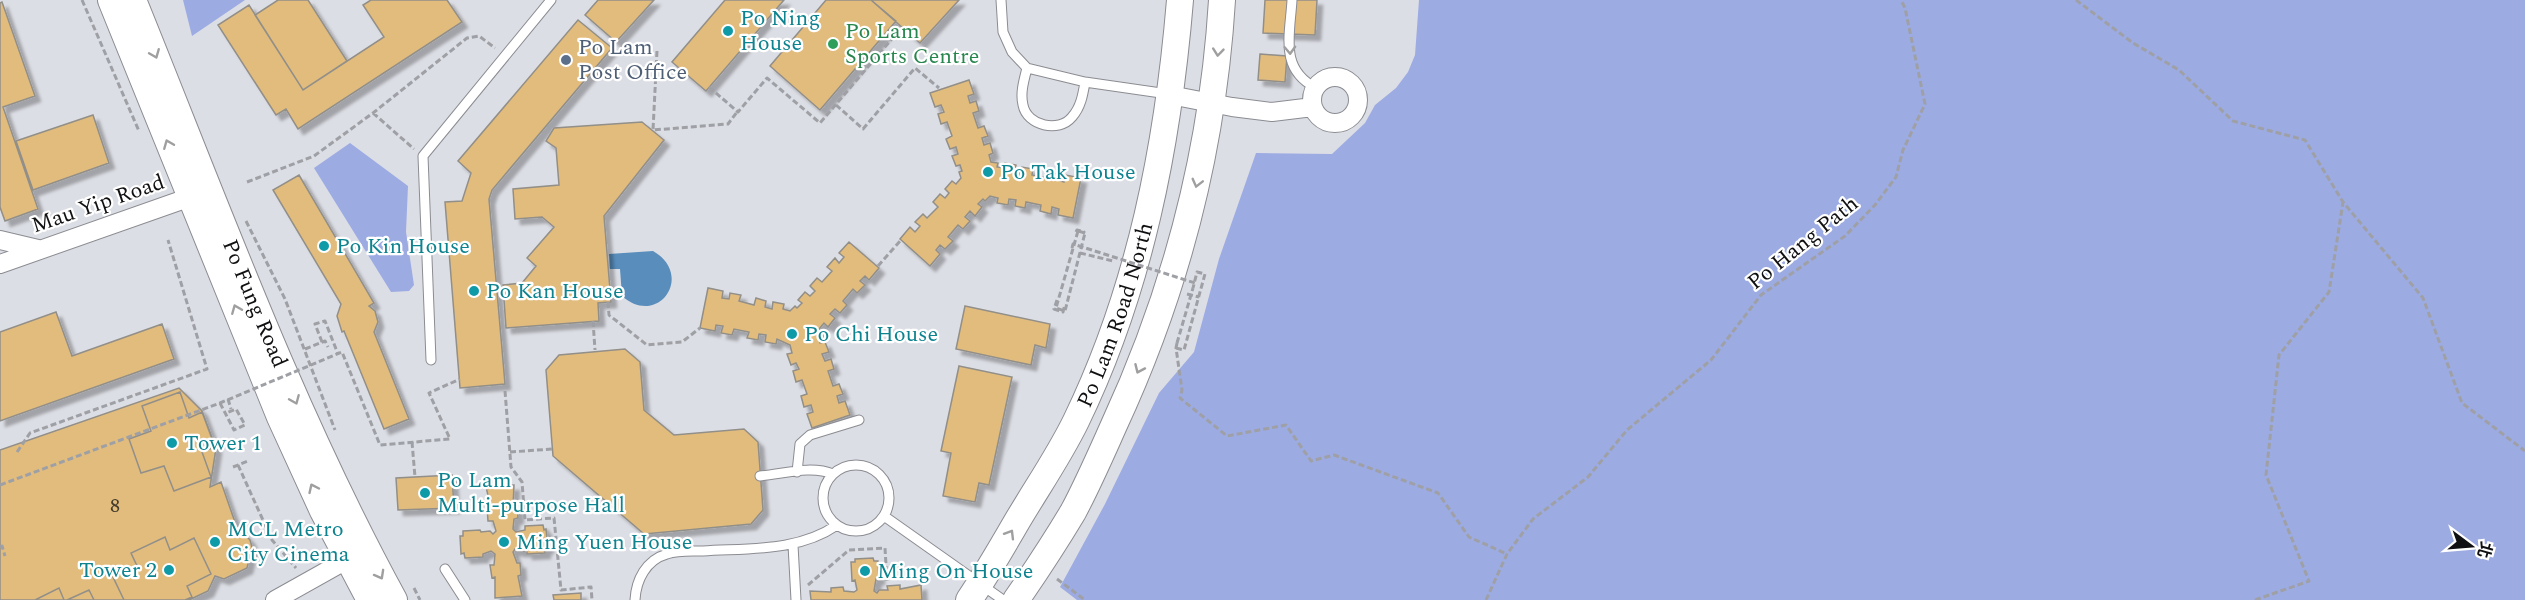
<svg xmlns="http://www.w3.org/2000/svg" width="2525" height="600" font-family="Spectral,'Noto Sans TC',serif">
<defs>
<filter id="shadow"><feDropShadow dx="5.5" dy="5.5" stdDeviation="1.5" flood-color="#0004"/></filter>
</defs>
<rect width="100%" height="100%" fill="#dcdee5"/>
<path fill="#9dabe3" d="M183,0H245L192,36Z
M1419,0H2525V600H1077L1060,587L1105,504L1159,393L1194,352L1219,259L1256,153L1332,154L1365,123L1375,105L1396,88L1408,72L1415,55Z
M350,143L408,186L406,232L414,285L409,291L391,292L314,168Z"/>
<path fill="#588dbc" d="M653,251C695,275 658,328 622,296L620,269H610L609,254Z"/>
<path fill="#e2bc7d" stroke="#928f89" stroke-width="1.5" filter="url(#shadow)" d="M278,0H308L347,61L303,90L255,15Z
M371,0H447L462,22L298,129L286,109L276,115L218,25L249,5L303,90L384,37L363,5Z
M598,0H654L616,42L585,15Z
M725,0H784L706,91L672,62Z
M826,0H871L896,21L820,110L770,66Z
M871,0H959L920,43Z
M1265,0H1317L1315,35L1263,33Z
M2,2L35,96L3,107L38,209L5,221L0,207V3Z
M578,20L612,48L492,190L489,199L505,384L460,388L445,202L462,201L471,173L458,161Z
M1260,54L1287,56L1285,82L1258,80Z
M969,80L974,94L968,96L970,103L976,101L979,111L973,113L978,128L984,126L988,136L982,138L984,145L990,143L993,153L989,155L991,162L998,163L997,167L1004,168L1005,163L1016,165L1014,172L1021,173L1022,167L1033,169L1032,175L1047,178L1048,172L1059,174L1058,180L1064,182L1066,175L1081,178L1073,218L1058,215L1059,209L1052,207L1051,214L1040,211L1041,205L1026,202L1025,208L1015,206L1016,200L1009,199L1008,205L997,203L998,198L990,196L985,201L983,199L978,204L982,207L975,216L970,211L965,217L970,221L963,229L958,225L948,237L953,241L945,249L940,245L936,250L940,254L930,266L900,239L910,227L915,232L920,226L915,222L923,214L927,218L938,207L933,202L940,194L945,198L949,193L945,189L952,181L956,184L961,178L959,172L962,171L960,165L956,166L952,156L958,154L956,147L950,149L946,139L952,136L947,122L941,124L938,114L944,112L941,105L935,107L930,93Z
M93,115L109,163L33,190L16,141Z
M642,122L664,140L604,216L611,302L598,303L599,321L506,328L503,285L522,283L536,266L527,258L554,227L542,217L515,219L513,189L559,185L556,148L546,141L554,128Z
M299,175L374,303L369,306L375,311L378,322L374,332L409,419L384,429L344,331L342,332L337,316L341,304L273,190Z
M849,242L879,268L869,280L865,276L860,281L865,285L857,293L853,289L843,301L847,305L840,313L835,309L830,314L835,318L828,327L824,323L819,329L822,335L818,336L820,343L825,342L829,352L822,354L825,361L831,359L834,369L828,371L833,386L839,384L843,394L837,396L839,403L845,401L850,415L812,428L807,414L813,412L811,405L804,407L801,396L807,394L802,380L796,382L793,371L799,369L796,363L791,365L787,354L792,353L790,345L777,339L776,344L765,342L766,335L759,334L758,340L747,338L749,332L734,329L732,335L721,333L723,326L716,325L715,331L700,328L708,288L723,291L722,298L729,299L730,293L741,295L739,301L754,305L756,298L766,301L765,307L772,309L773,302L784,304L783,309L790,311L795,306L797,308L802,303L798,300L805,292L810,296L815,291L810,286L817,278L822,282L832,271L827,267L835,258L839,263L844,257L839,253Z
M965,306L1050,324L1046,348L1035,345L1031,365L956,349Z
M56,312L72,356L162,324L174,359L0,421V332Z
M625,349L640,362L644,410L674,435L744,429L758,442L763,510L751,524L644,534L553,456L546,370L559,355Z
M959,366L1012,377L989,485L979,483L975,502L943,496L951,453L941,451Z
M179,388L202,411L216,448L210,487L221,482L236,525L250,540L252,547L247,568L224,579L215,576L208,591L189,600H0V450Z
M180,392L189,418L202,412L215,447L202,452L211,477L174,491L164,466L141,473L129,439L151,431L142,406Z
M452,475L454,508L398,510L396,478Z
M514,485L513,506H517L518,518L514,519L513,529L516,532L525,530V526L543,525L544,530L546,529L548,548H545V553L527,554V551H518L515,549L513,552L517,563H520L521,575L518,576L522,596L495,598V577L492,578L490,565H494L495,554L491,551L483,554V557L465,558L464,553L461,554L460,536H463V531L480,530L481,532L490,531L493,534L496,531L493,521H488L487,508H491L486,487Z
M165,537L170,550L194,538L211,574L187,586L192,597L185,600H124L113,577L137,566L131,553Z
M873,558L874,561H878L879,579H876L874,591L877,593L879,590H888L887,586L900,585V589L921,585L922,600H811L810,591L831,592V588L843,587L844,591L854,592L857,590L855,580L852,581L851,562H855V559Z
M59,588L64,600H35Z
M89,590L94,600H67Z
M581,593V600H554L553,595Z"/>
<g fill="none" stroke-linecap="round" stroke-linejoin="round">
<g stroke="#8b8c92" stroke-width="11">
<path id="lane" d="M1001,0L1003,32L1012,52L1027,68L1085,82L1168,94
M1292,0C1290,35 1279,69 1316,88
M1027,68C1024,80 1020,93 1023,105C1027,126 1059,133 1072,117C1081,107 1083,94 1085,82
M431,360L423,156L551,0
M823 498a33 33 0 1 1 66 0a33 33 0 1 1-66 0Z
M797,472L800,444L810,435L859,420
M760,476C783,474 811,465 833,474
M884,516L1003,600
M793,545L796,600
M445,569L465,600
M635,600C636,580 646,560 667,554C677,550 692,551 703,551C748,548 798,552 837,525"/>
</g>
<g stroke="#8b8c92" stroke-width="20">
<path id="street" d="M1312 100a23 23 0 1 1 46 0a23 23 0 1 1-46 0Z
M1170,95L1232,107L1272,112L1313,107
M0,240L38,249
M0,264L202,193
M275,600L359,553"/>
</g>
<g stroke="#8b8c92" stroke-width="28">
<g id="secondary">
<path d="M111,0L280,417L323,511L370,600"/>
<path id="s1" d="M133,0C215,202 289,408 394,600"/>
<path id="s2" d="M969,600C986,575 1001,549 1016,523C1036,489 1059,456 1076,421C1140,289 1168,145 1180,0"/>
<path d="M1016,600C1036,571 1055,542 1073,512C1088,484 1101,454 1114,425C1177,289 1213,150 1222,0"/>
</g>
</g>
<path stroke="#9ea0a5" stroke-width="3" stroke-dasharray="6 3" stroke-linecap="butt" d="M82,0L139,131
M2076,0L2133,43L2179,70L2233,121L2305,140L2343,202L2423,298L2462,403L2525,451
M657,51L653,130L728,124L737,112
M709,87L738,112L767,78L820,123L896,34
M836,105L863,129L915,68L939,88
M373,113L414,149
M247,182L314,156L373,113L467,38L479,36L495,48
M246,221L285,299L335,430
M1078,231L1085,233L1065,311L1056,308Z
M1080,253L1113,261
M878,266L901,240
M1187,294L1199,297
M608,302L609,315L647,345L682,342L700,328
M593,321L595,350
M322,342L315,324L325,321L338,354
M1177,343L1176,348L1182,390L1180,398L1227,436L1286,425L1311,461L1334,455L1438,493L1469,537L1507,554
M1176,348L1184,350L1205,274L1197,272L1193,288
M305,349L325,341L328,347
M505,391L511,467L522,482L525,520L554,518L561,590L591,587L592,600
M228,399L231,409
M220,403L234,430L245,425L236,409L226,413
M412,442L415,477
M17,452L30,433L207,369L168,240
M510,452L553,449
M238,465L272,540L296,568
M233,467L248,461
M0,547L2,546L5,556
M1057,579L1085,600
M808,585L849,550L885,548L887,582
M414,588L420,600
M1486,600L1507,554L1533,519L1588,477L1627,430L1711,360L1761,295L1845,236L1875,205L1896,177L1903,150L1925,104L1905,8L1901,0
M2255,600L2309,581L2266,475L2279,355L2329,292L2343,202"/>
<use href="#lane" stroke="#fff" stroke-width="9"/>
<use href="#street" stroke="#fff" stroke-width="18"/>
<use href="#secondary" stroke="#fff" stroke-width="26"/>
<path stroke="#9ea0a5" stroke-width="3" stroke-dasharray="6 3" stroke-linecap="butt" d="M1076,232L1077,230L1084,232L1083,234
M1072,248L1073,244L1195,283
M1057,300L1054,309L1063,312L1065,304
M1177,343L1193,288
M0,485L220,403L342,352L380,445L450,439L429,393L460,379"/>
</g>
<defs><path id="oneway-chevron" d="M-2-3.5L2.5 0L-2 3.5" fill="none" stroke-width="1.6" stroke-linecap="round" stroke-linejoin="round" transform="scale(1.5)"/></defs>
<g stroke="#9f9fa0">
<use href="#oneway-chevron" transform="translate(1290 50) rotate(88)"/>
<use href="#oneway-chevron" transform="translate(1218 52) rotate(96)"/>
<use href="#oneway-chevron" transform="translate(155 54) rotate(68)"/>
<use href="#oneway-chevron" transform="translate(168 144) rotate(-112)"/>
<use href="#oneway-chevron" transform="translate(1197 183) rotate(104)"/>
<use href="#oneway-chevron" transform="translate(236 309) rotate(-112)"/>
<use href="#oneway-chevron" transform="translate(1139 369) rotate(114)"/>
<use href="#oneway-chevron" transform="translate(295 400) rotate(67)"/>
<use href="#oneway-chevron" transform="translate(313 488) rotate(-115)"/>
<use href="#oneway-chevron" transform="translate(1010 534) rotate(-59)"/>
<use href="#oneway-chevron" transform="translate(380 575) rotate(61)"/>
</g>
<g fill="#0f9aa8" stroke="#fff" stroke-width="2">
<circle cx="728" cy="31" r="6"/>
<circle cx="988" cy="172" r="6"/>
<circle cx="324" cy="246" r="6"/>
<circle cx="474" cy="291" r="6"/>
<circle cx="792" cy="334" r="6"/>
<circle cx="172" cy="443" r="6"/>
<circle cx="425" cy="493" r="6"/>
<circle cx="215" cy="542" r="6"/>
<circle cx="504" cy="542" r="6"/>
<circle cx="169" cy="570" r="6"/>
<circle cx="865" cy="571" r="6"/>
</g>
<circle fill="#2e9e5b" stroke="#fff" stroke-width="2" cx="833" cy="44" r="6"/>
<circle fill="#5c6f8a" stroke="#fff" stroke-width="2" cx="566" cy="60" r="6"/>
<g text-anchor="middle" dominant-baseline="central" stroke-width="4.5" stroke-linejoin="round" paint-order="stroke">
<g font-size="20" fill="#443b2d">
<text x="115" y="506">8</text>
</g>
<g font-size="22" fill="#0d838f" stroke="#fff" text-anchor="start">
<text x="740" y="18">Po Ning<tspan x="740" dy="25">House</tspan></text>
<text x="1000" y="172">Po Tak House</text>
<text x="336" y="246">Po Kin House</text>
<text x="486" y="291">Po Kan House</text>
<text x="804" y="334">Po Chi House</text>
<text x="184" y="443">Tower 1</text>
<text x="437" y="480">Po Lam<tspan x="437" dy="25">Multi-purpose Hall</tspan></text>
<text x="227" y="529">MCL Metro<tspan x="227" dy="25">City Cinema</tspan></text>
<text x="516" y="542">Ming Yuen House</text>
<text x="157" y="570" text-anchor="end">Tower 2</text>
<text x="877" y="571">Ming On House</text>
</g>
<g font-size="22" fill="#27864d" stroke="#fff" text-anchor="start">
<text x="845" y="31">Po Lam<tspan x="845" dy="25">Sports Centre</tspan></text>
</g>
<g font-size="22" fill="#4e5e75" stroke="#fff" text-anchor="start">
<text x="578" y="47">Po Lam<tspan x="578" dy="25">Post Office</tspan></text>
</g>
<g font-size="22" fill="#101012" stroke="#fff">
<text transform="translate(98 204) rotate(-19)">Mau Yip Road</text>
<text transform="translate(1803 243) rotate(-39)">Po Hang Path</text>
<text stroke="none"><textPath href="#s1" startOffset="327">Po Fung Road</textPath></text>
<text stroke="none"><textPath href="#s2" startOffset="322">Po Lam Road North</textPath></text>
</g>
</g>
<g transform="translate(2471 546) rotate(106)" stroke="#ffffff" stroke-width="4.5" paint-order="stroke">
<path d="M0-4.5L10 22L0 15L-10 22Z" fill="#101012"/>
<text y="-9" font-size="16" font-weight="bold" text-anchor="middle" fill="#101012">北</text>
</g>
</svg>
